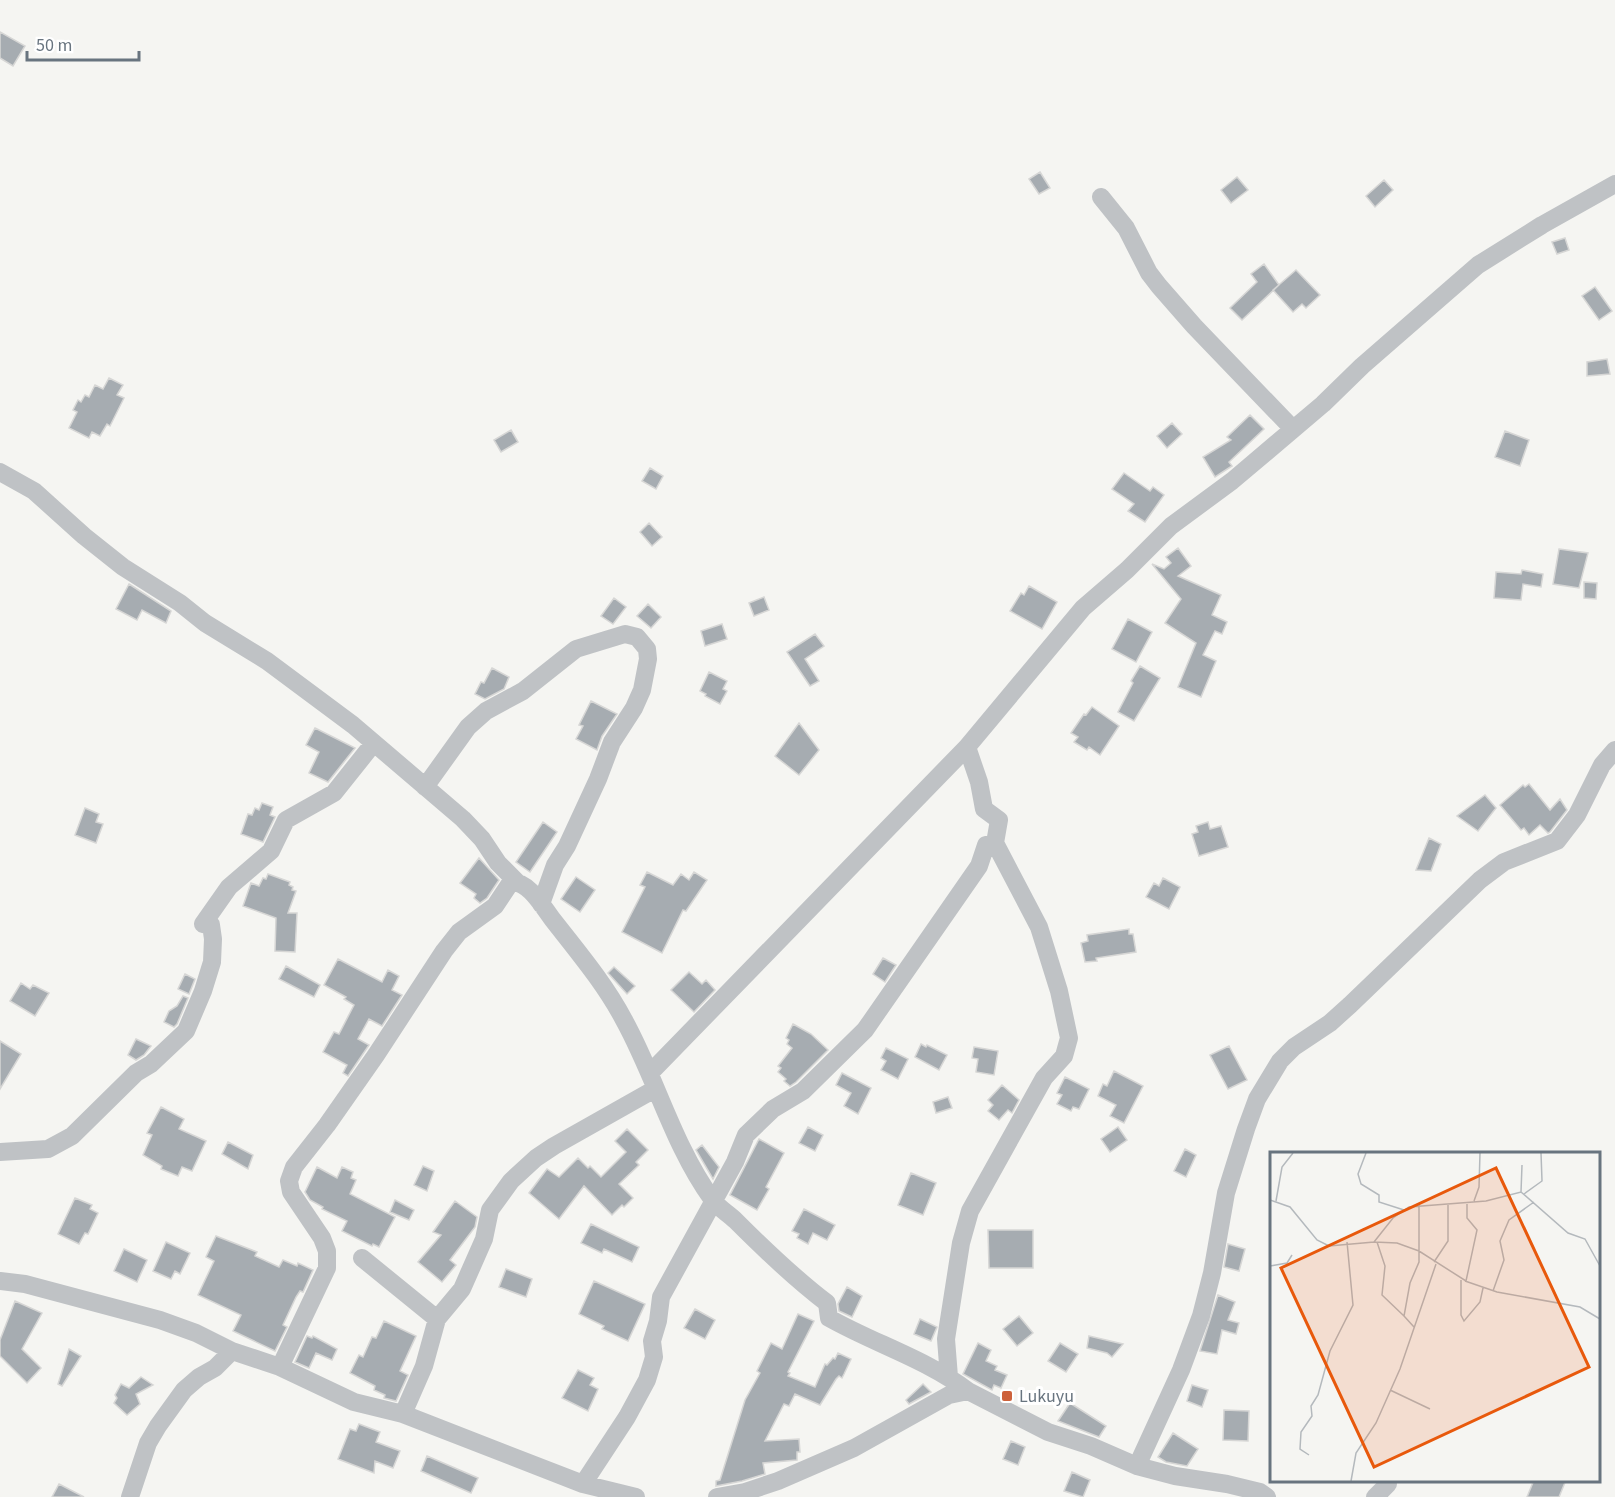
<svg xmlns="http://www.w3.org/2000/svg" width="1615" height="1497" font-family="'Source Sans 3',sans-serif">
<rect width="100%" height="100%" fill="#f5f5f2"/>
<path fill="#a6acb1" stroke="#d6d6d5" stroke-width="1.5" d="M0,32L25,46L13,66L0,58Z
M1040,172L1050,188L1039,194L1029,179Z
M1237,177L1248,190L1231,203L1221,190Z
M1384,180L1393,190L1375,207L1366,196Z
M1565,238L1569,250L1557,254L1552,242Z
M1264,264L1279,285L1242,320L1230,308L1257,282L1251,274Z
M1296,270L1320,295L1306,308L1302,304L1293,312L1273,290Z
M1595,287L1612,311L1599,320L1582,296Z
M1607,359L1610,374L1587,376V362Z
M109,378L123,385L117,395L124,398L110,426L107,424L100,436L92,432L89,438L69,428L77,412L73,410L78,400L81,402L85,395L89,397L95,385L103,389Z
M1250,415L1264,429L1229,462L1232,466L1215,477L1203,457L1231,440L1227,437Z
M1172,423L1182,434L1167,448L1157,436Z
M511,430L518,442L501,452L494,440Z
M1505,431L1529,440L1520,466L1495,457Z
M650,468L663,476L656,489L642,481Z
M1124,473L1150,491L1153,487L1164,495L1145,522L1128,511L1134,504L1112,489Z
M649,523L662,537L652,546L640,532Z
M1178,548L1191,566L1178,576L1221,595L1212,615L1227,622L1222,634L1215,631L1203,655L1216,661L1201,697L1178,687L1196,643L1165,623L1181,599L1152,564L1164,569L1171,563L1166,557Z
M1559,549L1588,553L1579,588L1553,584Z
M1522,570L1543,574L1541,587L1523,584L1521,600L1494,598L1496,572L1521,574Z
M1584,582L1597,583L1596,599L1584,598Z
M129,584L171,611L166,623L142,610L137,620L116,609Z
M1029,586L1057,602L1042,629L1010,611L1021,593L1024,595Z
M764,597L769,610L754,616L749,603Z
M614,598L626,607L613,624L601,616Z
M648,604L661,617L651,628L637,616Z
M1128,619L1152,632L1136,662L1112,649Z
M722,624L727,639L705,646L701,631Z
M815,634L824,646L805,659L819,681L810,686L787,652Z
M1140,666L1160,678L1134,721L1118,712L1133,683L1131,681Z
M492,668L509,677L504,689L485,699L475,694L481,682L484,683Z
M709,672L727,681L723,689L727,691L720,704L705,696L706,694L700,691Z
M591,701L617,714L602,736L597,750L576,739L583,726L579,725Z
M1092,707L1119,726L1100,755L1089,747L1087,750L1074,742L1078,737L1071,733L1084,714L1086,715Z
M799,723L819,750L799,775L775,756Z
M315,728L355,748L328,782L309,773L319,752L306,745Z
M1529,784L1550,810L1560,799L1567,810L1550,832L1548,833L1540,825L1529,835L1524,828L1521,830L1500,805L1523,785L1525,787Z
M1485,795L1496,808L1478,831L1457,816Z
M262,803L273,807L270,815L275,817L263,842L241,834L248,814L252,815L255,808L259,810Z
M85,808L99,814L96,822L103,824L96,843L75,835Z
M543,822L557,832L530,872L516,862Z
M1208,822L1210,829L1221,826L1228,847L1199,856L1192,834L1198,832L1196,826Z
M1429,838L1441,844L1431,871L1416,870Z
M479,858L499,880L487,898L480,903L474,898L476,894L460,883Z
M647,872L673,885L681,874L689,880L694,872L707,880L686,911L683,910L662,953L622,932L645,887L640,885Z
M268,874L290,882L289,885L293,887L292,890L296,891L288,913H297L295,952L275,951L276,918L243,906L251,883L259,886L263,878L266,879Z
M576,877L595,890L580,912L561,899Z
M1163,878L1180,887L1169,909L1146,897L1154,883L1159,886Z
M1129,929V934H1133L1136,952L1096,958L1097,961L1085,962L1081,943L1088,941L1087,935Z
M883,958L896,965L885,982L873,974Z
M338,959L382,982L388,970L399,976L392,990L402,995L382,1026L369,1019L358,1039L369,1045L348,1076L343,1073L347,1065L323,1052L334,1032L339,1034L354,1005L344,999L346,997L324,985Z
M286,966L320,985L314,997L279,979Z
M614,967L635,986L627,994L608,973Z
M689,972L702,984L706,980L715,990L694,1012L671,990Z
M185,974L195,979L189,994L178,989Z
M21,983L30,989L33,985L49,993L35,1016L10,1001Z
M183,996L188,998L177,1024L174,1027L164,1022L169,1011L177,1006Z
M793,1024L811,1034L828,1050L796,1082L790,1086L784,1081L786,1079L778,1072L781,1068L778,1066L792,1048L787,1044L789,1040L786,1038Z
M136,1039L151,1046L144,1055L136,1060L128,1055Z
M0,1041L21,1054L0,1089Z
M921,1044L926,1047L927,1045L947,1055L939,1070L915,1057Z
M1229,1046L1247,1080L1228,1089L1210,1055Z
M974,1047L998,1051L994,1075L976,1072L978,1059L972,1058Z
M886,1048L908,1059L898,1079L881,1070L886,1061L881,1058Z
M1114,1071L1143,1086L1124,1123L1110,1116L1116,1105L1098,1096L1103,1084L1107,1086Z
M842,1073L871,1088L858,1114L844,1106L851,1093L836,1085Z
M1065,1077L1089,1089L1079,1109L1073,1107L1071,1111L1057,1104L1062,1095L1057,1093Z
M1002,1085L1019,1100L1012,1113L1008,1110L999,1120L988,1111L993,1105L988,1100Z
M948,1097L952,1108L936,1113L933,1102Z
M161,1107L184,1119L179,1129L206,1141L192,1171L182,1167L178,1176L161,1169L162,1166L143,1155L152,1135L147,1133Z
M808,1127L823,1135L815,1151L799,1143Z
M1118,1127L1127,1140L1110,1152L1101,1139Z
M627,1129L648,1150L636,1162L639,1165L619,1184L633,1198L624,1207L622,1205L612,1215L584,1186L559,1219L529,1193L547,1169L559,1177L578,1158L588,1168L590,1166L601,1177L626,1152L615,1141Z
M759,1139L784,1153L766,1187L769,1189L757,1210L730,1195Z
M228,1142L253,1155L248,1169L222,1154Z
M702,1145L719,1167L713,1179L696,1150Z
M1185,1149L1196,1155L1186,1177L1174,1171Z
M423,1166L434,1171L427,1191L414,1185Z
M317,1167L337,1178L342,1167L353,1172L351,1178L356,1180L350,1194L395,1217L379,1247L373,1244L372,1246L342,1231L347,1221L322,1209L323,1207L310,1200L305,1192Z
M911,1173L936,1183L923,1215L898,1205Z
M75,1198L92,1205L90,1209L98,1213L88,1234L85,1233L79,1244L58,1234Z
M395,1200L414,1210L409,1220L390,1212Z
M455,1201L477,1217L475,1227L450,1260L456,1265L442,1282L418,1262L441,1235L433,1232Z
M804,1209L835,1225L827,1240L813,1233L808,1244L797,1238L799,1234L792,1231Z
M591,1224L639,1247L632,1262L604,1249L602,1253L581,1243Z
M988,1230H1033V1268H989Z
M216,1236L257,1252L255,1256L279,1267L283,1260L297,1266L298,1263L313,1270L303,1292L300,1291L296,1297L283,1325L287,1327L275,1351L233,1331L241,1315L198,1295L214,1261L206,1257Z
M166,1242L190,1253L180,1274L175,1271L171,1279L153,1271Z
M1228,1244L1245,1249L1239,1271L1224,1267Z
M124,1249L147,1260L137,1282L114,1271Z
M506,1269L532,1279L526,1297L499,1287Z
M594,1281L645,1304L628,1341L602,1329L604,1326L579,1314Z
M847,1287L862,1296L852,1317L839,1311L838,1304Z
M1218,1295L1235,1302L1228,1320L1239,1323L1236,1334L1222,1330L1217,1354L1200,1351Z
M15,1301L42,1313L22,1349L41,1368L27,1383L0,1356V1340Z
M695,1309L715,1320L705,1339L684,1328Z
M798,1314L814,1321L788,1372L790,1373L788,1376L815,1387L825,1364L827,1365L833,1358L835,1359L838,1353L851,1359L844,1374L842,1378L839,1376L836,1379L820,1405L795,1394L789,1406L784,1404L765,1441L799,1439L800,1452H797V1460L763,1463L765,1474L742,1481L716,1486V1481L720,1480L745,1400L760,1373L757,1371L771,1343L782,1349Z
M1019,1316L1033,1333L1017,1346L1003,1329Z
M920,1319L937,1327L931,1341L914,1334Z
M384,1321L416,1336L400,1371L408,1375L396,1401L384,1398L385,1395L374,1390L375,1386L350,1373L359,1355L363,1357L372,1337L376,1338Z
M307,1336L312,1338L313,1336L337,1349L332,1360L316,1353L309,1368L295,1362Z
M1089,1336L1123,1344L1112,1357L1107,1353L1087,1348Z
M978,1343L991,1350L986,1361L997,1366L995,1370L1007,1375L1001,1388L994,1385L992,1390L963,1374Z
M1060,1343L1078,1354L1066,1372L1048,1361Z
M69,1349L81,1356L62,1386L58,1384Z
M578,1370L594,1378L590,1385L598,1389L588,1411L562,1398Z
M141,1377L153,1385L136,1394L140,1404L127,1415L114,1403L117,1398L115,1395L121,1384L129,1388Z
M923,1384L931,1392L909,1404L906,1400Z
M1192,1385L1208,1390L1202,1407L1187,1401Z
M1070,1403L1106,1426L1099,1437L1058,1421Z
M1224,1410L1249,1411L1248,1441L1223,1440Z
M359,1424L380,1432L376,1442L400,1451L393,1468L375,1461L374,1473L338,1459L350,1429L356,1431Z
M1173,1433L1198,1449L1187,1466L1166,1462L1158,1457Z
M1011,1441L1025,1447L1018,1465L1003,1459Z
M427,1456L478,1478L471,1493L421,1471Z
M1072,1472L1090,1480L1083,1497L1064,1491Z
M1534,1480H1566L1559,1497H1527Z
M59,1484L84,1497H52Z"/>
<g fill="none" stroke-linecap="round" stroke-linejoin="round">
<path stroke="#bfc2c5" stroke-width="18" d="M1101,197L1126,228L1149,273L1159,286L1194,326L1293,429
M0,472L34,491L84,536L123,567L180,603L205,623L267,661L353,725L463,819L482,839L498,863L517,882
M425,787L468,727L486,711L523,691L576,649L625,634L637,637L647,649L648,659L642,690L634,708L612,742L598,779L567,846L555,865L541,904
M650,1073L967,747L1083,608L1127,570L1171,526L1232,481L1323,404L1362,366L1478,265L1542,225L1615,184
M0,1152L48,1149L72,1136L136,1073L151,1064L186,1031L203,991L212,962L213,939L211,925L203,924L229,887L271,851L286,820L334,793L373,744
M362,1258L437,1319
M0,1281L25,1284L160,1320L196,1333L232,1351L280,1367L354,1402L403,1414L583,1484L636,1497
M280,1367L327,1268V1251L322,1238L291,1192L289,1181L294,1167L327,1125L376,1055L444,951L459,932L495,906L511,882C529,881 543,907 553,920C578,952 605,984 624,1020C656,1078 673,1145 712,1199C718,1208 728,1213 736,1221C765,1250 794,1278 827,1303L829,1318C875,1344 926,1359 968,1391
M949,1377L946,1339L961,1243L970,1211L1044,1078L1064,1056L1069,1038L1059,991L1039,927L995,843
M403,1414L424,1366L437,1319L462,1289L484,1239L490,1210L511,1181L536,1158L554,1146L655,1089
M1137,1466L1181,1370L1201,1316L1212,1273L1226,1193L1246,1129L1257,1099L1280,1061L1294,1047L1330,1023L1350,1005L1480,880L1504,862L1557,841L1577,815L1602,765L1615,750
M583,1484L627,1417L647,1380L654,1357L652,1341L658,1321L661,1297L735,1162L746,1135L773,1109L803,1091L865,1030L979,866L986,845L995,843L999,820L984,809L979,782L967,747
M130,1497L148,1443L158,1426L184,1390L199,1377L215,1368L232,1351
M717,1497L745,1492L778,1481L854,1448L949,1395L968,1391L1048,1432L1091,1446L1137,1466L1175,1476L1227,1484L1260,1492L1267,1497
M1375,1497L1388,1484"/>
</g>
<rect fill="#cd613a" stroke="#fff" stroke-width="2" x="1001" y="1390" width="12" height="12" rx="3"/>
<g text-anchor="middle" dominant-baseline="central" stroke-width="6" stroke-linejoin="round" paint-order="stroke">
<g font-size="18" fill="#68747f" stroke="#fff" text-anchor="start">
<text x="1019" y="1396">Lukuyu</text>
</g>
</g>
<g transform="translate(1270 1152)">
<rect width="330" height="330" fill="#f5f5f2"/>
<path fill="none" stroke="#b4b9bd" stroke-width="1.5" d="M96,1L88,22L91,32L109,43V50L134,58M251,40L252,13M254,42L272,29L271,1M0,48L20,55L47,88L59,94L104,90L123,66L139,55L216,49L251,40L298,81L315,87L330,114M6,49L12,15L23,1M204,49L209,35L210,1M104,90L127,91L149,99L196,129L207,78L197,66V50M107,90L115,114L112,143L134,164M164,110L178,89V52M0,114L17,111L22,103M191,128V163L194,169L210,150L213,136M195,129L227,140L310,155L330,167M223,139L234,108L230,89L239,68L264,50M144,175L134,164L140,131L149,110V53M120,238L160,257M39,303L30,297L31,280L42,264L41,254L48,243L60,199L83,153L77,90M81,329L86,301L106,271L130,217L166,112"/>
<path fill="#e8590c" fill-opacity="0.15" stroke="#e8590c" stroke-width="3" d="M226,16L319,215L104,315L11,116Z"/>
<rect width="330" height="330" fill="none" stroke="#68747f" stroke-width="3"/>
</g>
<path d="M27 51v9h112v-9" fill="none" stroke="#68747f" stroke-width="3"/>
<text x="36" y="51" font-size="18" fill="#68747f" stroke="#ffffff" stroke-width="4.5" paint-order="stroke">50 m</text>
</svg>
